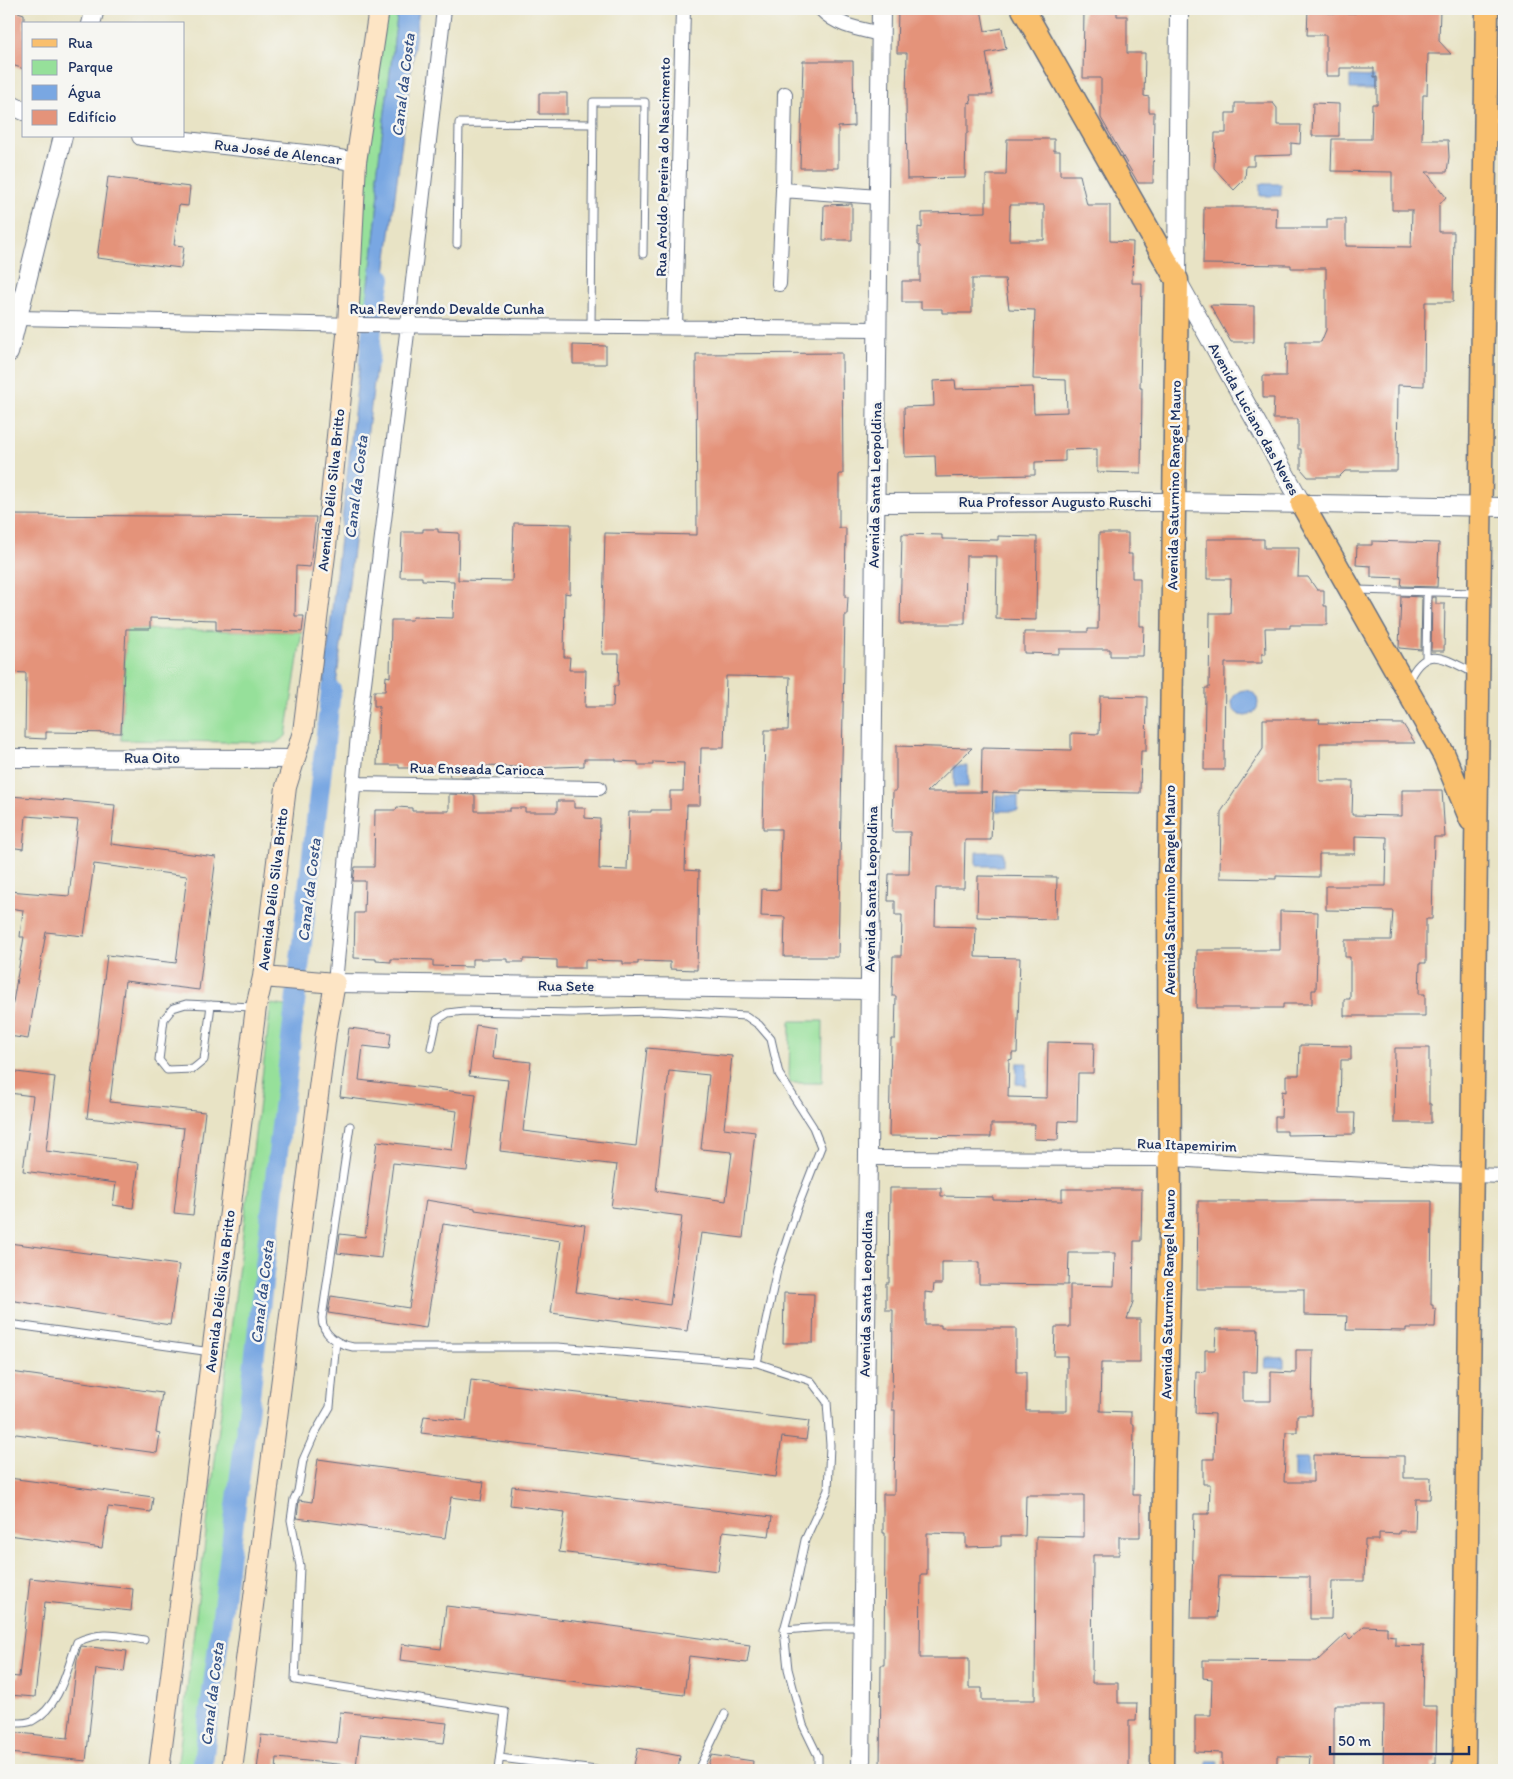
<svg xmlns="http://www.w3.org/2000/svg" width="1513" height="1779" font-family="Itim,sans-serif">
<rect width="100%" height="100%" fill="#f6f6f2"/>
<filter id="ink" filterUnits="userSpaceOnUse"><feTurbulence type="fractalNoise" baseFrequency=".02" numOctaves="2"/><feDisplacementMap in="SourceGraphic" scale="10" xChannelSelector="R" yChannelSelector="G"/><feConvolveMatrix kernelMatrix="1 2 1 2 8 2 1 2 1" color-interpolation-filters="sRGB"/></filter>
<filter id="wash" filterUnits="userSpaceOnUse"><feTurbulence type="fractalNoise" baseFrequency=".0096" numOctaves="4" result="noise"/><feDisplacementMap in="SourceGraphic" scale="20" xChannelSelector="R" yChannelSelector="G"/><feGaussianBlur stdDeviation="1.12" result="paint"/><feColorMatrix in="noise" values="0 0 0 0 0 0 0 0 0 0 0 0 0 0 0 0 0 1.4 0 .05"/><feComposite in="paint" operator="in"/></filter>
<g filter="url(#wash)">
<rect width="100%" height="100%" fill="#e8e3c5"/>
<path fill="#96e09a" stroke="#58887c" d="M386,9H398L377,175L379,193L367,304L353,307L367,163Z
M126,629L302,632L286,736L276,743L121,740Z
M271,1004L304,1009L204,1770H177Z
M790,1021H823L822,1083H789Z"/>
<path fill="#79a7e2" stroke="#4a6ba0" d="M398,9H419L381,304H367L379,193L377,175Z
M1350,76L1374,77V89H1350Z
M1260,184H1281V196H1260Z
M363,334H380L332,718L320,716Z
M1232 703a13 13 0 1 1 26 0a13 13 0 1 1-26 0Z
M954,766H968V787H954Z
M996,795L1018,796V811H996Z
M976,852H1003V866H976Z
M1017,1063H1027L1026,1085L1016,1084Z
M1266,1358H1284V1368H1265Z
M1294,1459H1308V1479L1294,1478Z
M1207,1761H1218V1770H1206Z"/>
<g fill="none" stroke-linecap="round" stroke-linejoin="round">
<path stroke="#79a7e2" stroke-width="20" d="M369,361L373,319L381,278
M202,1770L249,1405L331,690"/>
</g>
<g id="blocks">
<path fill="#e4937a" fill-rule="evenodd" d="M9,9L24,14V69L9,64Z
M898,9H945L944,13L966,9H981L985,31L1002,28L1006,49L986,53L993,95H970L971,103L968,102V133H966L965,178L907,179L906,101L907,53H897Z
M1084,9H1117V16H1127V53H1145L1144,96L1149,97V112H1154L1153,183H1138L1101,118V78H1083Z
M1308,9H1328V13H1356V9H1440L1439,41L1451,54H1428L1427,95H1423L1422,140H1448L1449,157L1447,172H1426L1446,197L1439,205V232H1454L1453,302H1425L1424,386L1398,385L1397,471H1345L1339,477H1308L1301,469V449H1298V419H1273L1274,398H1263V376H1286L1287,342H1321L1326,330V268H1291V265L1203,264L1204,207H1277L1276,228H1327V219H1346V246L1411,247L1412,210H1392V172L1331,171L1332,139H1371L1372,104H1377V77H1374V68H1340V76H1326V35H1307Z
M803,61H853L854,126L838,127V168H800Z
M539,93H567V114H539Z
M1235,103H1273L1277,108V125H1301L1300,144L1291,143V155L1254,156V166H1246L1245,179L1234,190L1214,168L1215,133H1226V113H1235Z
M1313,103L1339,104V136H1312Z
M1007,139H1054V151H1060V175H1080L1087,205H1110V241L1133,242L1132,283H1142L1140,388H1142L1141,473L1097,472V449L1065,450V461L1035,462V475L936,477L935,456L905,457L904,407L934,406L933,381L955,380L956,389L1033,387L1034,413L1067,412L1066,380L1033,379L1035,310L1009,309L1005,279H972V313H942V309H921V302H902V281H920V246L918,245V227L922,228V213L986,212V175H1006ZM1010,205H1044V240H1009Z
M108,177L190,187L188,206L179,205L174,245L184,246L181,268L97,258Z
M852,204V240H823L824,205Z
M1210,305L1254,306V342H1231Z
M573,345L606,346V364H573Z
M842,353L843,474H839V528H846L845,597H848L847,615H845L838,957H784L785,917L761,916L762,889L780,890L781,829H763L765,730H788L790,677L726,676L724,748H701L700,805H687L685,870L699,871L697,970L670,969V962L638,961V964H623V961L585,960V968H557V960L523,959V962H508V959H472V967L433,966V960L391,959V962L376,961V959L354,958L355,913H364L365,881H353L355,867H374L375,810H396L397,807L412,808V811H449V794L475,795V811H510V808H525V812H557V801H574V808H585V818L600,819L599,869L627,870L629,812H651V810H670V791H683L684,763L653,762V765H638V762L616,761V759H584V766L533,768V770H518V767L482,766V775H476V777H450L448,766H414V768H399V765H377L379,706H374V691H385L386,676L390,677L391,620H412L413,617L453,618L454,581L422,580V577H400L402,532H423V529H438V532L459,533L458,580L512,581L514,523L571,524L570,594L565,593L564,657H570L569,670H586L585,707H613L614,686H618L619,654H602L605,533L697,535L696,354Z
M9,515L316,517L310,567L296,566L295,616H304L302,632L216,630V620L150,618V629H126L121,733L46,732V739L25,738L26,673L9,672Z
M1099,533H1128V554H1132V578H1140V626H1144L1143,656H1110V649H1059V654L1024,653V632H1088V629H1098Z
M902,534L942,535V539L998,540V536L1037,537L1036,620L996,619L997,556H966L965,624H900Z
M1207,539H1264V548H1299L1298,577H1308L1317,590H1324V606H1327V625H1290V628H1265L1266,654H1262V663H1225L1224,770H1204L1205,688H1209L1210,613H1230L1231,579H1207Z
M1372,541L1439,543L1437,587L1401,586L1402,578L1371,577V566L1356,565L1357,545H1372Z
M1401,596L1422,597L1421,650L1399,648Z
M1432,597H1436V604H1445L1444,651H1431Z
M1100,696L1147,697L1146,751H1141L1140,793L1020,791V793L993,792L991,840H965L964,888H936L935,926L976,927L975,957L1020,958L1017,1053H1012V1059L1009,1060L1008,1097L1047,1098L1048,1042L1094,1043L1093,1073H1078L1077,1122L1059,1121L1058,1140L1034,1139L1035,1124H991V1137L889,1136L891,1039H895L896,996H892L893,956H901L902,915H895V901H888L889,874H909L910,832H892L893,791H896V746L972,748L927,792H988H981L982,748L1071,750V733L1099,734Z
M1263,719H1320L1319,723L1403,724L1415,743H1320V781H1353L1352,815L1402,816V790H1442L1445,837H1434L1432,919H1426V963H1420L1419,994H1425V1016H1344V999H1350V957H1345V940H1391L1393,911L1326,910V886H1386L1387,837L1355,836V854H1319V877L1276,876V879L1220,878L1221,812L1263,749Z
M11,796L115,805L111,844L216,857L199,990L125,981L110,1102L205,1112L193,1215L174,1213L184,1128L87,1118L107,955L176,963L187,876L94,864L84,936L46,932L28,1039L9,1036V1013L11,1014L24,937H20L23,910L9,908V891L69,896L78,820L26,816L23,849L9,847Z
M978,876L1057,877L1056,919L977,917Z
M1280,911L1318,912L1316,990H1312V1004H1283V1008H1196L1197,950H1280Z
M476,1025L496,1028L493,1058L531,1062L523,1131L587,1139V1140L636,1146L647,1048L732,1056L724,1128L755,1132L743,1238L701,1233L687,1331L551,1313L561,1241L443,1224L426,1328L328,1313L331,1296L409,1308L426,1200L475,1208V1210L585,1225L576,1292L670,1305L682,1216L611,1207L617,1165L500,1151L508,1080L469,1076ZM669,1071L709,1075L701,1149L732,1152L726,1201L656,1191Z
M349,1028L391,1033L389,1049L363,1046L359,1080L476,1094L467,1171L393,1163L381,1258L337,1253L340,1234L365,1237L377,1141L452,1150L457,1111L340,1097Z
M1300,1045L1351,1046V1060H1341L1340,1113H1355L1354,1134L1287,1135V1131H1275V1117H1281L1282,1091L1286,1092V1075H1299Z
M1395,1048H1429V1104H1431V1123H1394Z
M9,1071L55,1077L46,1151L139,1163L133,1208L113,1205L116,1183L23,1171L33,1096L9,1093Z
M890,1188H941V1196L993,1197V1200L1062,1201V1189H1142L1141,1241H1134L1133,1302L1127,1319H1140V1363H1101L1100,1411L1131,1412V1424H1134L1133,1495H1140V1537H1119V1555H1093L1092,1683H1118V1703H1137L1136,1721H1129V1770H880L881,1665H884L885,1533H883V1494H894L895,1410H892L893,1310H886V1283H889ZM1069,1253H1115L1114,1286L1070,1285V1327H1055L1054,1356H1067V1411H1026V1372H1016V1328H941V1325H925V1292L933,1293L934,1284H942V1262H979V1284L1068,1285ZM1026,1495H1084V1537L1036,1536L1035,1700H982V1688H969V1658H920L921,1575H927V1533L966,1534V1547L1001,1546V1536H1025Z
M1198,1201H1432L1431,1305H1433V1309H1436L1435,1327H1427V1328H1406V1331L1346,1330L1347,1316L1304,1315V1289H1197Z
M9,1243L179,1265L170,1325L9,1300Z
M784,1293L814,1294L813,1343H783Z
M1216,1329H1258L1257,1372H1243V1401H1271V1372L1296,1373V1350H1313L1312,1415H1297V1432H1286L1284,1482H1313V1455L1404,1456V1478H1431L1430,1499H1416L1415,1531H1399V1534L1379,1533V1540H1365L1364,1581H1332L1331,1619H1310V1577L1219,1576L1216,1618H1191L1194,1514H1209L1210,1484H1203V1459H1214L1215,1414L1195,1413L1196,1371L1205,1372V1350H1215Z
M11,1372L162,1393L156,1432L160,1433L157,1453L9,1433V1388Z
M471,1380L809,1421L806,1440L782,1437L776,1477L585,1452L421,1433L424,1416L466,1421Z
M318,1459L484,1482L481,1501L451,1497L445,1538L297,1518L299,1500L312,1502Z
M9,1478L153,1497L151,1512L108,1507L102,1548L9,1535Z
M512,1486L772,1517L769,1536L723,1531L718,1571L559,1552L565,1512L510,1505Z
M30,1578L133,1589L131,1611L45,1602L35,1697L9,1695V1676L19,1677Z
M446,1606L583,1622L750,1645L747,1663L689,1656L684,1695L400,1660L402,1644L441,1649Z
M1364,1626L1387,1627V1635L1395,1636V1645L1424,1646L1423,1706H1437L1436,1763H1433V1770H1383L1384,1705H1334V1770H1309L1310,1757L1277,1756V1770H1222V1753L1195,1752V1715H1211L1212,1679L1203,1678V1660L1317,1661L1346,1634L1350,1639Z
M81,1646L127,1651L124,1672L96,1669L86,1761L9,1753V1732L68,1738L77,1660Z
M340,1712L447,1723L444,1743L360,1734L356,1766L277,1758L276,1770H257L261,1735L337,1743Z
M638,1748L680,1756L678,1770H663L634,1765Z
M711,1755L753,1761L752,1770H707Z"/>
</g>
</g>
<g filter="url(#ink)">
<use href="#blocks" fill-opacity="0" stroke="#636e82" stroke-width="1"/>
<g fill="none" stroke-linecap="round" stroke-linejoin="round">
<g stroke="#636e82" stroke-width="9">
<path id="service" d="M457,244L459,123L593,124
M591,326L593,102H645L643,254
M1355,590L1476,593
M1426,658L1427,592
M1408,682C1426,641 1446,660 1476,674
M211,1005L204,1060L193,1069L167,1070L159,1060L164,1019L173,1008L186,1004L253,1007
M431,1048L437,1020L448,1013L464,1011L574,1013L655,1011L746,1016L759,1025L771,1039L779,1074L813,1127L821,1147L798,1206L777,1270L757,1363
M350,1126L322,1318C322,1335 338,1344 353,1347H558L757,1363L811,1381L827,1402L830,1445L828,1490L805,1540L793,1597L784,1630L824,1627H862
M9,1324L211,1352
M336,1341L330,1407L315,1433L303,1460L298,1491L294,1499L291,1520L300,1566L295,1680L505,1712L498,1770
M784,1630L788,1669L803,1725L818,1756V1770
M9,1723C16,1723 25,1724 32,1721C60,1707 67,1669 77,1642C101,1630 119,1636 144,1640
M500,1758L596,1770
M698,1770L725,1714"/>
</g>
<g stroke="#636e82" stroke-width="16">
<path id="minor" d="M821,9C837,26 859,29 881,34
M783,190L879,197
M779,284L783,190L785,94
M17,318L359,325L877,329
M675,327L683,9
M354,784L599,788
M335,983L359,724L408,325L444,9
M868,1158L1171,1159L1440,1174L1504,1176"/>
</g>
<g stroke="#636e82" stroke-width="20">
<path id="tertiary" d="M1179,9L1177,280L1302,504
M91,24L95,9
M9,104L24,111
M141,136L324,156L356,162
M9,353L63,136
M875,503L1173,502L1504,507
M9,758L295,759
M335,983L869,990
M861,1770L881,9"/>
</g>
<g stroke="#636e82" stroke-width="22">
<path id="secondary" d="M159,1770L256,1007L263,977L286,787L303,732L326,547L348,325L356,162L379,9
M232,1770L326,1033L335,983L263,977"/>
</g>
<g stroke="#636e82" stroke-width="25">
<path id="primary" d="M1023,9L1177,280L1169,890L1170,1241L1164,1474L1162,1770
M1302,504L1444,755L1471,820
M1464,1770C1472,1183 1480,596 1487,9"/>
</g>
<use href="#service" stroke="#fff" stroke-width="7"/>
<use href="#minor" stroke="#fff" stroke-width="14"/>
<use href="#tertiary" stroke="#fff" stroke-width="18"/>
<use href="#secondary" stroke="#fde5c5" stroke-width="20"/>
<use href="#primary" stroke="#f9bf6d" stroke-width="22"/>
</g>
</g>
<g text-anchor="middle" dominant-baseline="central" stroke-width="5" stroke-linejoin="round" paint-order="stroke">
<g font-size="15" fill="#1b2f5e" stroke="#f6f6f2">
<text transform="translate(278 152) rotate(7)">Rua José de Alencar</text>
<text transform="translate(663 167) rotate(-89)">Rua Aroldo Pereira do Nascimento</text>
<text x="447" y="309">Rua Reverendo Devalde Cunha</text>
<text transform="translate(1254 419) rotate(61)">Avenida Luciano das Neves</text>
<text transform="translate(875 485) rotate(-89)">Avenida Santa Leopoldina</text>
<text transform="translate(1174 485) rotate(-89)">Avenida Saturnino Rangel Mauro</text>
<text transform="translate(331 490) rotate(-84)">Avenida Délio Silva Britto</text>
<text x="1055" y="502">Rua Professor Augusto Ruschi</text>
<text x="152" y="758">Rua Oito</text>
<text transform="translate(477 769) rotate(1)">Rua Enseada Carioca</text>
<text transform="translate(273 889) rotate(-83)">Avenida Délio Silva Britto</text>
<text transform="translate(871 889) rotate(-89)">Avenida Santa Leopoldina</text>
<text transform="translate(1170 890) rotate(-90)">Avenida Saturnino Rangel Mauro</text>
<text transform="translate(566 986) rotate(1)">Rua Sete</text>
<text transform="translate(1187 1145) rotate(2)">Rua Itapemirim</text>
<text transform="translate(220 1291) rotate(-83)">Avenida Délio Silva Britto</text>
<text transform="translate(866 1294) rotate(-89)">Avenida Santa Leopoldina</text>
<text transform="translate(1168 1294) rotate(-89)">Avenida Saturnino Rangel Mauro</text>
</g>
<g font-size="16" font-style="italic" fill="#375386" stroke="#f6f6f2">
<text transform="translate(403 85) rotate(-83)">Canal da Costa</text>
<text transform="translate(356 487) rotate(-83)">Canal da Costa</text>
<text transform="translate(309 890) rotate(-83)">Canal da Costa</text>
<text transform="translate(262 1292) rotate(-83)">Canal da Costa</text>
<text transform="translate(212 1694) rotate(-83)">Canal da Costa</text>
</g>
</g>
<rect width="1513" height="1779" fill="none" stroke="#f6f6f2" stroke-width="30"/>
<rect x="22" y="22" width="162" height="115" fill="#f6f6f2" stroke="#9ea6b7"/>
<rect x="32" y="39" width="25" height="8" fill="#f9bf6d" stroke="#9ea6b7"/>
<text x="68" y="48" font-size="15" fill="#1b2f5e">Rua</text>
<rect x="32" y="60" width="25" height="15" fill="#96e09a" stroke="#9ea6b7"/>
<text x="68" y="72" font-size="15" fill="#1b2f5e">Parque</text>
<rect x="32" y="85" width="25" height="15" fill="#79a7e2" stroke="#9ea6b7"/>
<text x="68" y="98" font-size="15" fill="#1b2f5e">Água</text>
<rect x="32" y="110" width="25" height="15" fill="#e4937a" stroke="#9ea6b7"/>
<text x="68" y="122" font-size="15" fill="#1b2f5e">Edifício</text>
<path d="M1330 1746v8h139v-8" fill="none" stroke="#1b2f5e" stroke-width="2.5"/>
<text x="1338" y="1746" font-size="15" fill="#1b2f5e" stroke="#f6f6f2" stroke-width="4" paint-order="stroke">50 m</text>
</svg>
